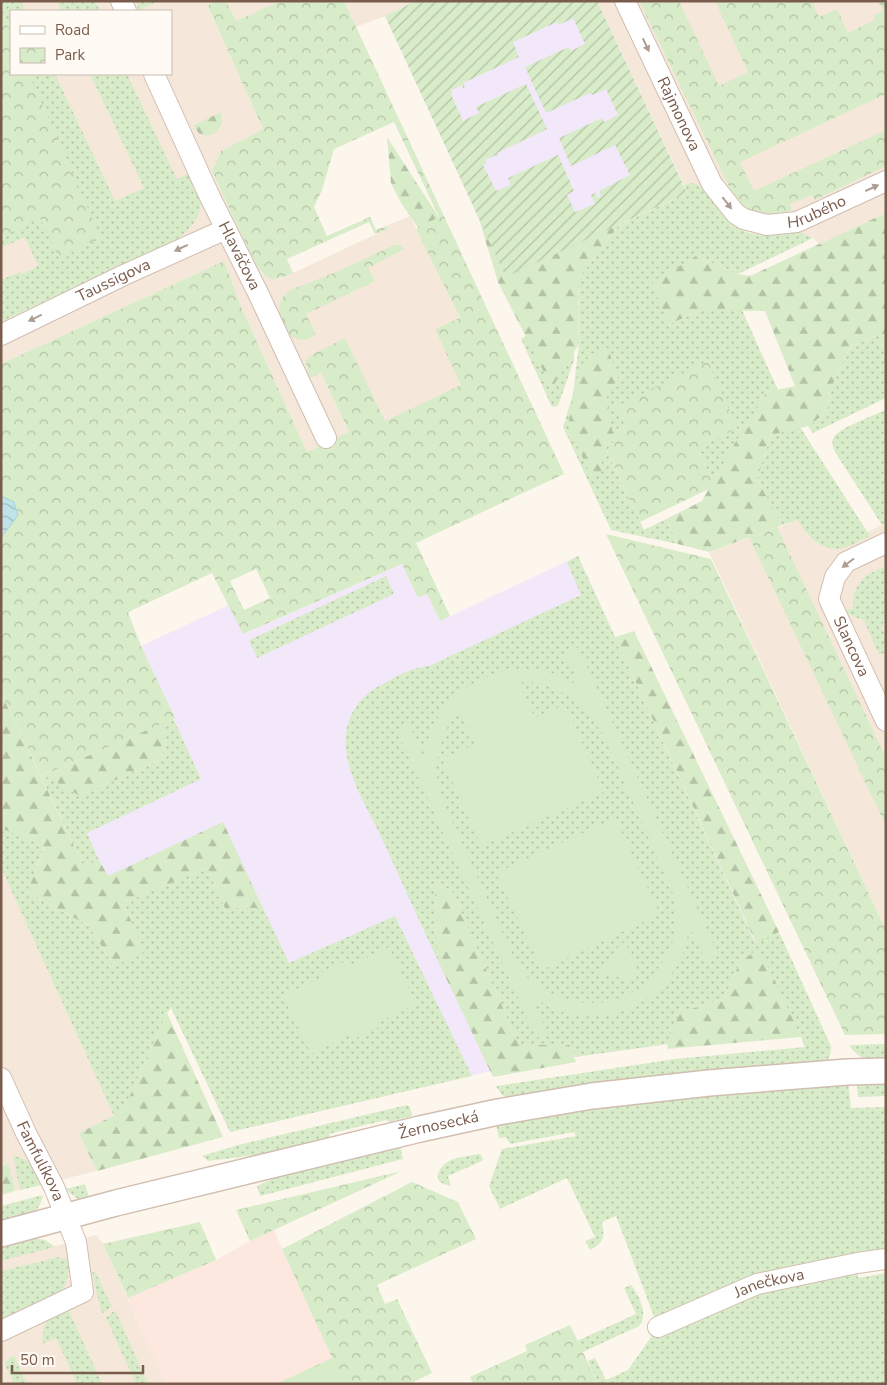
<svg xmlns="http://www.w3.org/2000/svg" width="887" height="1385" font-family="'Nunito Sans',sans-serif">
<defs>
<pattern id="grass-dots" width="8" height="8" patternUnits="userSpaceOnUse" patternTransform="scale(1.25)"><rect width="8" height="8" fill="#d8ecc9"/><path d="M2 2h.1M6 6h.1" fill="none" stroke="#b4c2a5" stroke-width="1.8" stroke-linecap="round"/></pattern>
<pattern id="forest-firs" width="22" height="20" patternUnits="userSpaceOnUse" patternTransform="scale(1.25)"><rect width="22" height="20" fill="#d8ecc9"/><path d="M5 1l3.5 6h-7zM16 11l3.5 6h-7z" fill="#b4c2a5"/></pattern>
<pattern id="park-crowns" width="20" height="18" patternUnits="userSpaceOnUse" patternTransform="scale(1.25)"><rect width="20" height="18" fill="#d8ecc9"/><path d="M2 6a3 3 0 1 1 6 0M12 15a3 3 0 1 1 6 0" fill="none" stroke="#b4c2a5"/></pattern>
<pattern id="garden-furrows" width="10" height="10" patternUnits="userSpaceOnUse" patternTransform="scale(1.25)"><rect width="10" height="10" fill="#d8ecc9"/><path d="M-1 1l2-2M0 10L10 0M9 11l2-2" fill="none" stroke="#b4c2a5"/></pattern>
<pattern id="water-waves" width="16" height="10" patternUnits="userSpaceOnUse" patternTransform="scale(1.25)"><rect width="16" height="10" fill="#bfe3e8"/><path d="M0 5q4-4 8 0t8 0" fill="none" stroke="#a0bbbe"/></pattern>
</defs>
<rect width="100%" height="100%" fill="#fdf6ec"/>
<path fill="#f5e8da" d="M1,1H211L208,8L263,129L221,151L212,171L255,264L263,275L280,279L387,229L386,226L410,216L460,319L461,385L385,422L344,339L313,354L306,360L308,378L321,373L349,433L307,452L242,309L224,261L1,364V237L29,74H171V11H11Z
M226,1H280L235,22Z
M344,1H416L385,16L356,27Z
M597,1H886V213L819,244L813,238L795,231L770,235H757L736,227L727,221L692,184L684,185Z
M798,520L807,535L817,543L869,536L867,532L886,523V930L709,552Z
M1,868L114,1116L79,1133L97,1171L15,1191L9,1164L1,1165Z
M96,1235L103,1244L166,1384H1V1261Z"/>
<path fill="#fde8e0" d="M274,1230L332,1359L276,1384H166L135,1318L128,1298L216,1260L250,1241Z"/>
<path fill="#f3e8fa" d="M416,1H597L687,193L506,277L385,16Z
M578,556L758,948L668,1044L575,1057L482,1073L230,1132L127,914L110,922L41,776L174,718L141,646L229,605L244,634L402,564L418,598L427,594L440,621Z"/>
<path fill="url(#grass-dots)" d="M1,1H21L26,11H11V74H55L115,201L144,188L90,74H127L177,179L192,172C194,179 198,187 200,195C204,214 191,230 177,239L1,322V280L20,272L22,274L37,267L38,265L25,238H23L1,248Z
M57,1H95L100,11H61Z
M137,1H158L138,11Z
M692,183L704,187C720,213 733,236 768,235C777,235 786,230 795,231C801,232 808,236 813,238L738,274L696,256L669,324L702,310H742L778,390L767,392L715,486L697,449L625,426L607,451L644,530L666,519L678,544L611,530L563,427L573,394L579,344L578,279L619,225L687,193L684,185Z
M878,335L886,351V398L813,433L808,426L827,412L830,390L850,347Z
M526,336L552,387L574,352V360L558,406L552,407L521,339Z
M886,410V523L882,525L835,452C833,448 831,442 834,437C839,428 875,415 886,410Z
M800,427L870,536C861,540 852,546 843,548C823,552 806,537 798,520L782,525L757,479L771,435Z
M578,556L755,943L779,932L831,1046C831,1054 830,1058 824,1063L509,1099L502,1095L496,1086L675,1059L805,1047L799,1032L739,964L724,999L681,1012L670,1031L668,1044L575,1057L570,1045H519L451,889L435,886L438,961C420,922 402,883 384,843C366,803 326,749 357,705C364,696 372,689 383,684C393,679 403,672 414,669C419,667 424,667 429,666L581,595L567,562Z
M886,566V611L882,629L886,635V652L879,655L864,620L846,614L840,610L853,609C852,583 864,575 886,566Z
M386,576L394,594L257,658L249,640Z
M173,718L201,779L87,833L99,860L84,867L41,776L44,775L80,796L162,759L166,736L160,724Z
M1,828L45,846L27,892L89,926L114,966L127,914L122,903L207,868L225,908H263L289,963L395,916L472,1076L230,1132L171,1008L167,1013L123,1111L114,1116L1,868Z
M886,1044V1061C869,1061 859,1060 849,1045Z
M886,1079V1096L858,1097L857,1080Z
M848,1081L851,1108L886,1107V1252L857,1256L858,1278L886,1273V1384H598L588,1361L595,1358L606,1380L628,1370L658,1327L616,1216L602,1222C605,1237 604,1243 590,1250L585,1241L595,1237L567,1178L500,1209L489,1186L502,1149L576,1136L574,1132L510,1144L506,1137L499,1138L496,1123L498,1112Z
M407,1105L410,1107L412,1116L390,1122L386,1120L329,1134L331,1140L287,1151L208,1161L202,1156L238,1145Z
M400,1144L403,1159L260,1196L257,1186L288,1172Z
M478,1154H480L483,1158L482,1161L448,1176L451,1186C448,1185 443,1184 440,1182C433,1174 444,1163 451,1160C459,1157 470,1156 478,1154Z
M13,1156C32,1159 35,1169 42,1185L20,1190Z
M85,1184L90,1201C79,1201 73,1197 66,1189Z
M43,1195C39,1218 20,1218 1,1223V1206Z
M27,1237L45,1240L55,1247L1,1261V1242Z
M59,1257L62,1259L67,1258L69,1267L68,1276L64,1287L59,1295L1,1322V1271Z
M95,1271L112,1307L103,1313L101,1311L92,1273Z
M631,1285C639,1295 649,1315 639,1326L583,1352L577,1341L636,1314L624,1288Z
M115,1310L148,1384H136L106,1318Z
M69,1311L102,1384H77L56,1338L43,1344C41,1324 48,1313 69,1311Z
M14,1355L15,1358L27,1384H14L5,1365V1362Z"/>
<path fill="url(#forest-firs)" d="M221,112C224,123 219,137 205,135C202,135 200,135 198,132C196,130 195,127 194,125Z
M387,137L456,244L435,253L401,203L391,183Z
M475,206L619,225L578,279L579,344L552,388L498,282Z
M886,213V351L878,335L850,347L830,390L827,412L808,426L771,435L757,479L782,525L709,552L678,544L666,519L702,501L730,451L767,392L795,386L765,311L702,310L669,324L651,283L696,256L738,274L750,276Z
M608,348L618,378L607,397L613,435L603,455L601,472L593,480L568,425L579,370L588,355Z
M634,631L779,932L756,943L615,637Z
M1,693L84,867L99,860L108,876L223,822L263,908H225L207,868L123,903L145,952L114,966L89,926L27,892L45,847L1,828Z
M160,724L166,736L162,759L80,796L44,775Z
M435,886L451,889L519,1045H570L576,1062L493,1077L438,961Z
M758,948L771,972L801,1037L667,1049L670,1031L681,1012L724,999L739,964Z
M167,1013L223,1137L97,1171L79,1133L123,1111Z
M9,1164L15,1191L1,1195V1166Z"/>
<path fill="url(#park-crowns)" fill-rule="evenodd" d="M211,1H226L236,21L280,1H344L564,474L416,543L450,616L440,621L427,594L418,598L402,564L243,634L212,573L128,612L141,646L175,718L41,776L1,693V538L18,515L14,502L1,496V364L224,261L242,309L307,452L349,432L321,373L308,379L306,360L313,354L345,338L385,421L461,385L435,329L460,318L416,229L439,217L394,122L334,149L322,190L314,207L327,236L370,217L376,230L386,226L388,229L375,234L369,222L287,259L293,273C273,282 268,282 255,264L212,171L221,151L263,129L208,7ZM256,569L270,598L244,610L230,581Z
M639,1H679L719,86L748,72L715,1H819L813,4L819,17L837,9L848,33L875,20L874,15L883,11L878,1H886V94L740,162L754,191L886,130V166L815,200L812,195L790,204L792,210L781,215L771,217L749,212L736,201Z
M1,9L11,32V74H29L101,238L59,258L40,218L1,237Z
M394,245H400L404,249L368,268L375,281L306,314L316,335C312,337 307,340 302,340C280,338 270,305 288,292C295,287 315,281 324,277C348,267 371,256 394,245Z
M708,361L737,428L697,449L715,486L640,522L607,450L625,426L615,407Z
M777,527L886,758V826L749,537Z
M606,534L711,559L886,930V1034L845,1035Z
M402,1171L250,1241L236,1210Z
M412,1182L458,1202L476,1239L377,1285L385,1304L397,1299L432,1373L409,1384H276L332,1358L282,1249Z
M200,1222L216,1260L128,1298L103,1244Z
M570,1325L598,1384H473L470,1377L527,1351L525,1345Z"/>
<path fill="url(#garden-furrows)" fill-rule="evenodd" d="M416,1H597L687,193L506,277L385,16ZM573,18L585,44L571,51L569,47L525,67L546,113L590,93L592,95L606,89L618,115L604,122L602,118L559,138L571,166L615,145L630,175L599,191L601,196L598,198L595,193L591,195L595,204L575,212L567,195L574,191L558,155L508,178L511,185L496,191L483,165L486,163L485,160L496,155L497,158L498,157L497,153L547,129L526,84L476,107L479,113L463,121L451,94L452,93V90L462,85L463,88H465L463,83L519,57L513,42L557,22L559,25Z"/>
<path fill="#d8ecc9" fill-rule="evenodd" d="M578,647L719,956L706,961L690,928C686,943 683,958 674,971C649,1009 602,1025 559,1011C549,1007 541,1002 532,996L547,1033L536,1038L397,731L409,725L424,758C427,745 429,732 436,721C442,710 453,696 464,689C488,673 520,664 549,672C561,676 570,681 581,687L564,654ZM526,682L544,684L567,695L583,709L604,735L673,894L676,921L671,950L651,978L639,989L623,997L600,1003L575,1002L563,998L549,992L528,978L515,960L439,792L436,765L442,742L447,728L459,711L475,744L442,759L481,846L604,792L565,704L535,718L519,683Z
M615,818L660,914L542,970L496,873Z
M622,942C634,952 639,965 636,981L601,973L600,975H597L596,970H600Z
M389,947L416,1004L377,1023L379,1027L352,1040L350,1035L311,1054L283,996L320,978L318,974L348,960L351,965Z
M334,1358L346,1384H279Z"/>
<path fill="url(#water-waves)" stroke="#a5d3da" d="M1,496L14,502L18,515L1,538Z"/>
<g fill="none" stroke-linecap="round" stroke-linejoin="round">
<g stroke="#d1beb0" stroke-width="22">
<g id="minor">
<path d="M121,1L126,11"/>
<path id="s1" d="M625,1L712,184L736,214L744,219L767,225L797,222L886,181"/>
<path id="s2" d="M154,74L209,195L258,293L326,438"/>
<path id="s3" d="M1,335L124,275L226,229"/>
<path id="s4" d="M886,543L846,562L835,577L829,599L886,721"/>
<path id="s5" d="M1,1078L26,1133L54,1187L76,1242L83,1292L1,1331"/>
<path id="s6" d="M658,1327L757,1284L857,1263L886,1259"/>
</g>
</g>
<g stroke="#d1beb0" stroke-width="28">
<g id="tertiary">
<path id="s7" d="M1,1234L116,1203L420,1129L498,1112L592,1096L709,1083L847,1072L886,1071"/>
</g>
</g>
<use href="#minor" stroke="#fff" stroke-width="20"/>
<use href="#tertiary" stroke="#fff" stroke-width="25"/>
</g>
<defs><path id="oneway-solid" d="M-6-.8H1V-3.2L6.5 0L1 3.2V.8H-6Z" transform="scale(1.25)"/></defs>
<g fill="#af9d94">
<use href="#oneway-solid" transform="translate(646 45) rotate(65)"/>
<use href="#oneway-solid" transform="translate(872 188) rotate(-25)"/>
<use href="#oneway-solid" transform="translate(727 203) rotate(52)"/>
<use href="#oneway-solid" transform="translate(181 248) rotate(155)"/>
<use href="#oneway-solid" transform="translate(35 318) rotate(154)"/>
<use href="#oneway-solid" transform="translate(848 563) rotate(143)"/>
</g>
<g text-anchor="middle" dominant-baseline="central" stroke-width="4" stroke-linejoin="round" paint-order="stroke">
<g font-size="16" fill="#7a5c4d" stroke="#fffaf3">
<text stroke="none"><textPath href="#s1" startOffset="125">Rajmonova</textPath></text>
<text stroke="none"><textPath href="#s1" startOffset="326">Hrubého</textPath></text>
<text stroke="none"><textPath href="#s2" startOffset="201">Hlaváčova</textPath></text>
<text stroke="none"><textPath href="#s3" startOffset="125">Taussigova</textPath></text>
<text stroke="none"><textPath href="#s4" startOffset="138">Slancova</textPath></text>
<text stroke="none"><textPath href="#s7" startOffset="451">Žernosecká</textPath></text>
<text stroke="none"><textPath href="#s5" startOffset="92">Famfulíkova</textPath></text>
<text stroke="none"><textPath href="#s6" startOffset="120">Janečkova</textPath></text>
</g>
</g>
<rect width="887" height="1385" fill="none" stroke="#7a5c4d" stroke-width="5"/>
<rect x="10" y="10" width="162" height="65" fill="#fffaf3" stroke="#cabbb1"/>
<rect x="20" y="26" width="25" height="8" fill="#ffffff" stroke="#cabbb1"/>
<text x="55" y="35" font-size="15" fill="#7a5c4d">Road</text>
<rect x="20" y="48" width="25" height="15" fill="url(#park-crowns)" stroke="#cabbb1"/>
<text x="55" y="60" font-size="15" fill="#7a5c4d">Park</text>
<path d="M12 1365v8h131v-8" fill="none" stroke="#7a5c4d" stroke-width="2.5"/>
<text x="20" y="1365" font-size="15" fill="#7a5c4d" stroke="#fffaf3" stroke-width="4" paint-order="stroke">50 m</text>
</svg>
